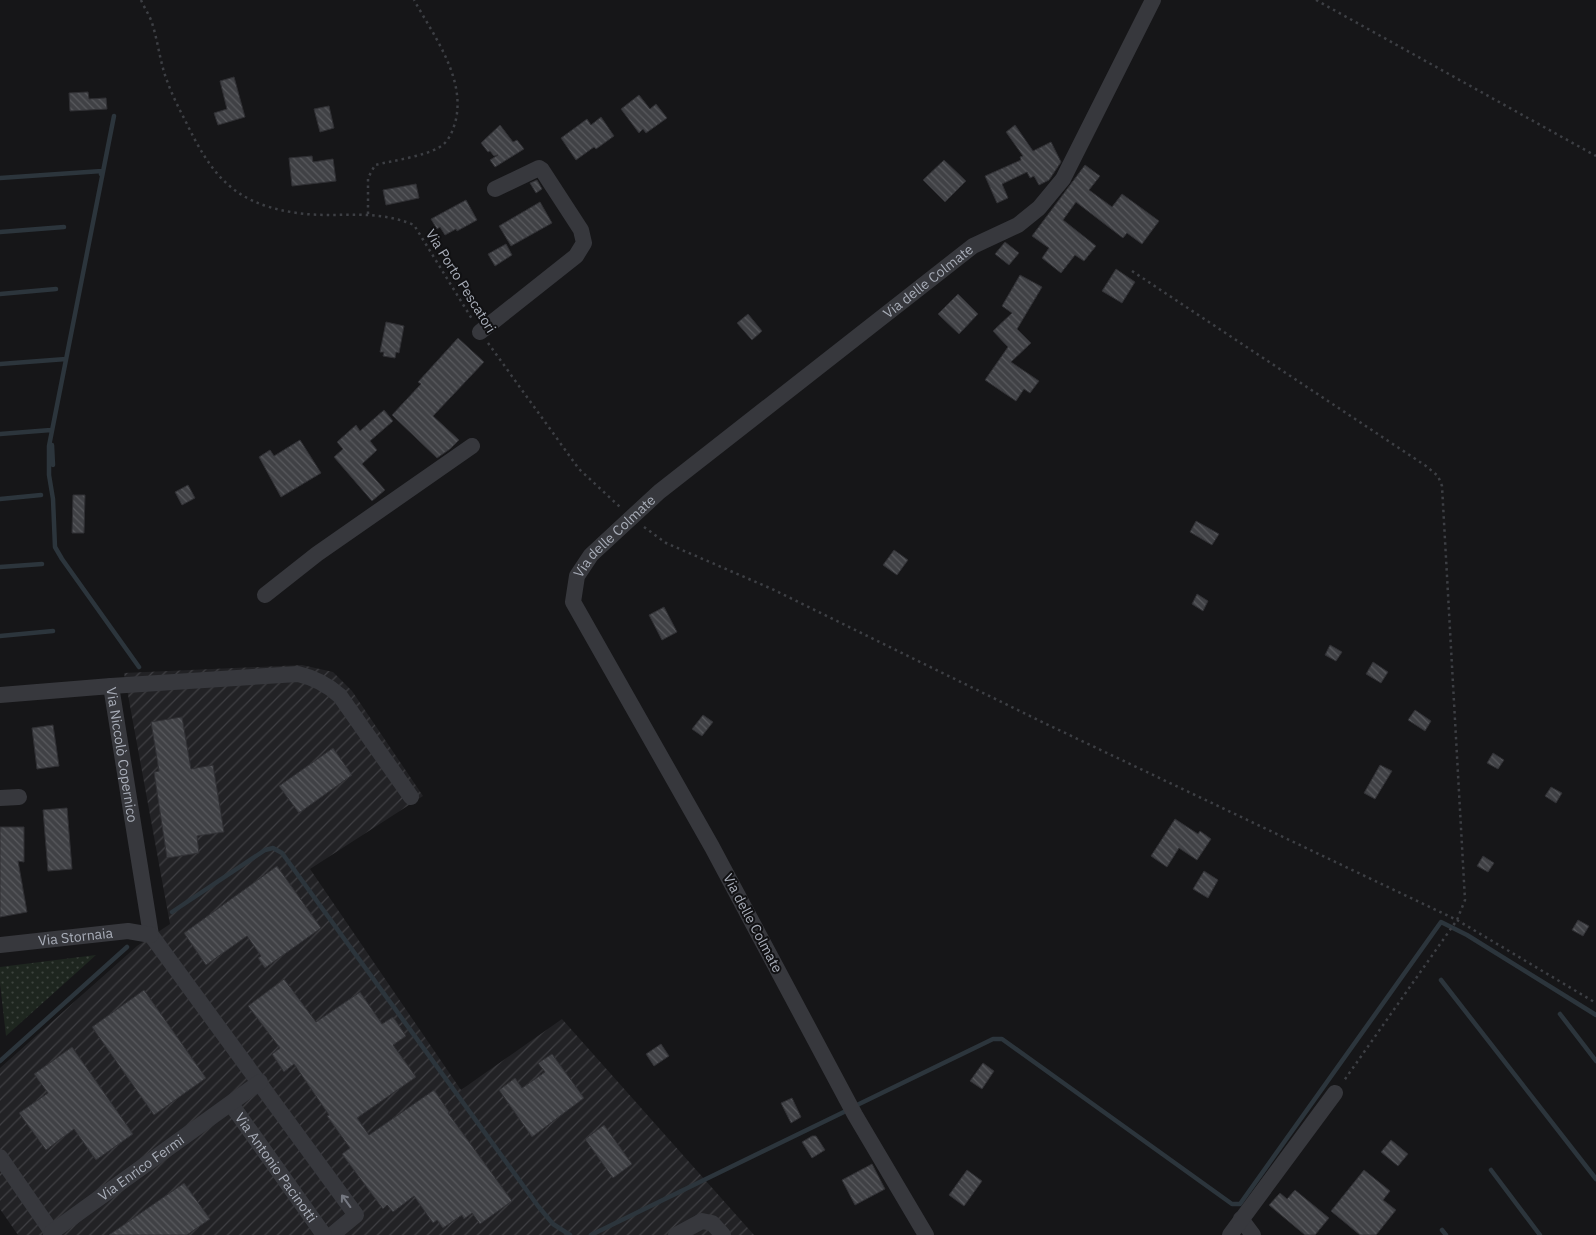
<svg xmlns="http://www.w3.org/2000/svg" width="1596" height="1235" font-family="'IBM Plex Sans',sans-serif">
<defs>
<pattern id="industrial-furrows" width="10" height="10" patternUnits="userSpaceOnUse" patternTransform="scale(1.25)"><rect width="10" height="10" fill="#222225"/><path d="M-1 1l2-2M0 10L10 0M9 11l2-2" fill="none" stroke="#3f3f43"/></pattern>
<pattern id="park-dots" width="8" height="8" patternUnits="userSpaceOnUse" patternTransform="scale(1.25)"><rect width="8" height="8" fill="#1e261f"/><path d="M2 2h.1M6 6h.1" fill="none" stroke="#3c433d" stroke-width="1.8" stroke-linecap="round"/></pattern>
<pattern id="building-back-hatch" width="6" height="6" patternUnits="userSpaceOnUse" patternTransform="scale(1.25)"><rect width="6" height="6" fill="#404145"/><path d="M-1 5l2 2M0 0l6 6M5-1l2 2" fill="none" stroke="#595a5e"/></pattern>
</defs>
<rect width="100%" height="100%" fill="#161618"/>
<path fill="url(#industrial-furrows)" d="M302,665L333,672L352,691L423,796L310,869L461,1090L562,1019L754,1235H18L0,1209V1068L137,946L170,924L124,673Z"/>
<path fill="url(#park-dots)" d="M96,955L6,1036L0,983V967Z"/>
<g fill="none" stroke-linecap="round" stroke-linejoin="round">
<path stroke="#2c353c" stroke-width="4.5" d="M114,116L49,446V475L53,499L55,547L62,559L139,667
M0,178L102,171L101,174
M0,232L64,227
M0,294L56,289
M0,364L66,359
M0,434L51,430
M52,445L53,465
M0,499L41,495
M0,567L42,564
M0,636L53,631
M172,912L265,850L273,848L282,853L538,1206L553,1224L570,1235
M1441,980L1596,1179
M1560,1014L1596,1061
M0,1061L127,947
M855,1106L993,1039H1002L1232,1204H1240L1441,922L1467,935L1596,1015
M1491,1170L1540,1235
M1442,1230L1446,1235
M591,1235L848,1110"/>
</g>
<path fill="url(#building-back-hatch)" stroke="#303034" d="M234,77L245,117L218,125L214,113L227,109L220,81Z
M88,92L89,99L106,98L107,109L70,111L69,93Z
M639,95L650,109L656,104L667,118L646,133L643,129L639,133L621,109Z
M329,106L334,128L320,132L314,109Z
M601,117L614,136L596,149L594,147L576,160L561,138L587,119L591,125Z
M500,125L513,142L517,140L524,149L495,167L490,160L498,155L494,156L490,151L488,152L481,143Z
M1015,125L1033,151L1051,142L1061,162L1049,180L1039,185L1034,176L1030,178L1027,172L1002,184L1008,198L997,203L985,176L1021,160L1020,157L1023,156L1006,132Z
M312,156L313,162L333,159L336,181L292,186L289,158Z
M944,160L966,181L945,202L923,180Z
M1085,165L1100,176L1089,190L1112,207L1122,194L1159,221L1142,244L1127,233L1123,238L1076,202L1063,220L1096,246L1084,261L1075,255L1061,273L1042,258L1049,248L1032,236Z
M537,180L542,189L536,193L530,183Z
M416,184L419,198L386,205L383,190Z
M466,200L477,220L457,231L456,229L445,235L440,227L437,229L431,219Z
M540,202L552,223L511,246L499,226Z
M1005,242L1019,253L1009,265L995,254Z
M506,244L512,255L495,266L488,254Z
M1116,269L1135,282L1122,303L1102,291Z
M1020,275L1042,287L1017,329L1031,343L1011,362L1039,381L1030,393L1024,389L1016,401L985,380L1008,347L993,331L1012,313L1002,306Z
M958,294L978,314L959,334L938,314Z
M748,314L762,331L752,340L737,323Z
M386,322L404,326L399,353L396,352L395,358L383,356L384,352H380Z
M458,338L484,362L433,416L459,440L450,449L437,458L392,415L421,384L418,382Z
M384,410L393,421L370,441L377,450L362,464L385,490L372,501L334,457L343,449L337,442L356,425L360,431Z
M300,440L321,473L281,497L259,457L270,450L274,456Z
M188,485L195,498L182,505L175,492Z
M73,495H85L84,533H72Z
M1196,521L1219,534L1212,545L1190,532Z
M894,550L908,560L897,575L883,565Z
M1197,594L1208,601L1203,611L1192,604Z
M664,607L677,632L662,640L649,615Z
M1330,645L1342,652L1336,661L1325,655Z
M1373,662L1388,672L1381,683L1366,674Z
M1415,710L1431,721L1425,731L1408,720Z
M703,715L713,722L702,736L692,729Z
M182,717L191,769L213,765L224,832L197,836L199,853L167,858L154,772L159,771L151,722Z
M53,725L59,766L37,769L32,728Z
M333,748L352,775L299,813L279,786Z
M1493,753L1504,760L1498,769L1487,763Z
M1380,765L1392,771L1375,799L1364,793Z
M1551,787L1562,793L1556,803L1545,796Z
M67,808L72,869L48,871L43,810Z
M1175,819L1198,834L1200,831L1211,839L1197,860L1179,848L1167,867L1151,856Z
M0,827H24V862L18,861L27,912L0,917Z
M1483,856L1494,863L1488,872L1477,866Z
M277,866L321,928L265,968L258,958L261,956L247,936L206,965L184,933Z
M1204,871L1218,880L1208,898L1193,889Z
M1578,920L1589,926L1583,936L1572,930Z
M284,979L316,1022L360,992L382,1024L393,1017L406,1036L393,1045L416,1077L357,1118L369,1135L434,1090L449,1112L448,1113L512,1201L480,1224L472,1213L464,1219L462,1215L443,1228L437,1220L433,1223L414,1196L393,1212L387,1205L383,1209L342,1154L350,1148L327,1116L329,1115L294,1064L284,1072L272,1054L280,1048L248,1006Z
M144,990L206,1078L154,1115L92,1027Z
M661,1044L669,1056L654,1066L646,1054Z
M72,1047L133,1134L96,1160L74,1129L46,1150L19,1113L48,1093L34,1074Z
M552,1054L584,1098L532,1137L499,1090L515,1078L522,1088L545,1072L538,1063Z
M983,1063L994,1071L982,1089L970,1081Z
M792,1098L801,1117L791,1123L781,1103Z
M604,1125L632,1164L613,1178L585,1139Z
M812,1136H816L825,1150L812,1158L802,1142Z
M1391,1140L1408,1154L1398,1166L1381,1152Z
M872,1164L885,1189L855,1205L842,1180Z
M967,1170L982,1181L964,1206L949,1195Z
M1364,1170L1390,1191L1383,1200L1396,1210L1376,1235H1360L1331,1211Z
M184,1183L210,1219L187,1235H109Z
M1295,1190L1329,1218L1315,1235H1305L1269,1205L1280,1193L1287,1199Z"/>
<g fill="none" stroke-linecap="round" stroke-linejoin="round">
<path stroke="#3d3f44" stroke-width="2.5" stroke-dasharray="2.5 4" stroke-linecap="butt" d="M141,0C144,7 148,13 151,20C157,37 159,55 164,72C169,88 177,105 185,120C210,172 231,202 291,212C333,220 372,207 414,225L472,319
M1316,0L1596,156
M368,214V178L375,165C392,161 424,156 438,148C448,143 452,133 455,123C467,80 434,36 414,0
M1132,271L1426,466L1438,476L1442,486L1465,900L1457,920L1343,1082
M488,343L579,469L620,507
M644,527L666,543L772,589L1040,721L1457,920L1596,1003"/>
<g stroke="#37383d" stroke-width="16">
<path d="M480,332L576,256L584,243L581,230L542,170L539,168L495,189"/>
<path d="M265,595L317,554L472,446"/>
<path d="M111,686L298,674C315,678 327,684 340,696L411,797"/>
<path id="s1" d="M0,695L111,686L151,935L356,1215L332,1235"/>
<path d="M0,798L19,797"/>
<path id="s2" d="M0,945L128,931L151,935"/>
<path id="s3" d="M231,1104L324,1235"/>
<path d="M0,1157L52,1232L51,1235"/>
<path d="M1241,1219L1253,1235"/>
<path id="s4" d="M52,1232L260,1082"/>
<path d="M676,1235L702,1221L712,1223L723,1235"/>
<path id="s5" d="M926,1235L855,1115L712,847L573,602L577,576L591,555L659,492L973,246L1018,225L1039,208L1063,179L1153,0"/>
<path d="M1230,1235L1335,1093"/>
</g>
</g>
<defs><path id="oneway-shaft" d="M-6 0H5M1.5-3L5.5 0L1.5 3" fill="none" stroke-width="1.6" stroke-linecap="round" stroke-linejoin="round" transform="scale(1.25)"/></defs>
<use stroke="#757881" href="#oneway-shaft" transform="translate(346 1201) rotate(-126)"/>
<g text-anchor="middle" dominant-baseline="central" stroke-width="4" stroke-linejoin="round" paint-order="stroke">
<g font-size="14" fill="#a8adb8" stroke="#111113">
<text transform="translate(461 281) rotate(58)">Via Porto Pescatori</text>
<text stroke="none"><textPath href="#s5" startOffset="1211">Via delle Colmate</textPath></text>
<text stroke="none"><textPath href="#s5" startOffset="806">Via delle Colmate</textPath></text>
<text stroke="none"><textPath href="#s1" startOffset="181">Via Niccolò Copernico</textPath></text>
<text transform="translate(753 923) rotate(62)">Via delle Colmate</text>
<text stroke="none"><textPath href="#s2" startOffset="76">Via Stornaia</textPath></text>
<text stroke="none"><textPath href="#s3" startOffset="78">Via Antonio Pacinotti</textPath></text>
<text stroke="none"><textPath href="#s4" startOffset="110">Via Enrico Fermi</textPath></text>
</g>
</g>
</svg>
